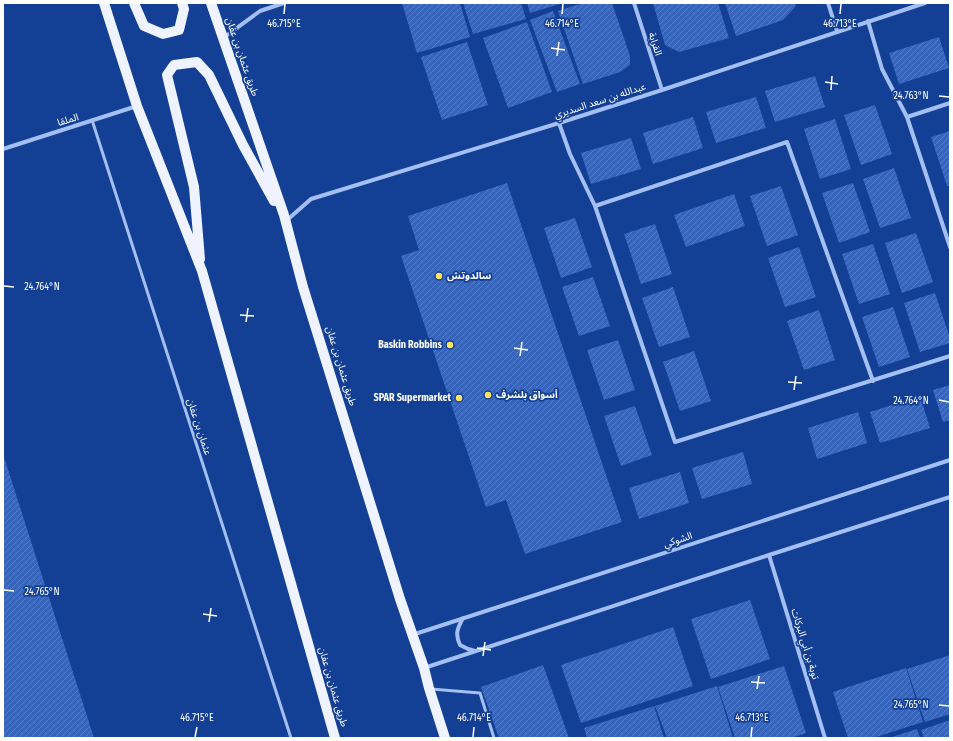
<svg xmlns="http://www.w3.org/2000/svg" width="953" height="741" font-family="'Fira Sans Condensed','Noto Sans Arabic',sans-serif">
<defs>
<pattern id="building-hatch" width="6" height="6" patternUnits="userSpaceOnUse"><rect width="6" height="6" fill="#3765bc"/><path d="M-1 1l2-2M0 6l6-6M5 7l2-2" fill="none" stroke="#557cc6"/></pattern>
</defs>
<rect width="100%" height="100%" fill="#133f95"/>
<path fill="url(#building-hatch)" d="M402,3H460L470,37L417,53Z
M463,3H521L526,19L473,34Z
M527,3H563L530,13Z
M583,3H612L630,56V65L620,72L583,84L558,11Z
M653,3H718L729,38L679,52L665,45Z
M725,3H795L796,6L783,20L736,36Z
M553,11L580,84L557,92L530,20Z
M527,22L552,92L508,108L483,38Z
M939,37L949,68L899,84L889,53Z
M467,42L488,105L442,120L421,57Z
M815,76L825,107L775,122L765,91Z
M756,97L766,128L716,143L706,112Z
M875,105L892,154L861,165L844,115Z
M693,117L703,148L653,164L643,133Z
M835,119L851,169L820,179L804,129Z
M950,131V186H947L931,137Z
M631,138L641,169L591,184L581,153Z
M894,168L911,218L880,228L863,179Z
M507,183L622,522L525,554L506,500L486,507L401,256L419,250L408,216Z
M853,183L870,232L839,243L822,193Z
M781,186L798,235L767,246L750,196Z
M734,194L745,226L686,247L674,215Z
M575,218L592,267L561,278L544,228Z
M655,224L672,274L641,284L624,234Z
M916,233L933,282L902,293L885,243Z
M873,244L890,294L859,304L842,254Z
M799,247L816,297L785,307L768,258Z
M593,277L610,326L579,336L562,287Z
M673,287L690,337L659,347L642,298Z
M935,293L950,338V343L920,352L904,303Z
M893,307L910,357L879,367L862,317Z
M819,310L835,360L804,370L787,321Z
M618,340L635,390L604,400L587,350Z
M694,351L711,401L680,411L663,362Z
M950,385V420L943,422L933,390Z
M920,396L930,428L880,443L870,412Z
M635,406L652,455L621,466L604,416Z
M858,412L867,443L817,459L808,428Z
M743,452L752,484L702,499L692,468Z
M3,454L94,738H3Z
M680,472L689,503L639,519L629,488Z
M750,600L770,659L711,679L691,619Z
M673,627L693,686L581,723L561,665Z
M950,655V714L925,722L907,669Z
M543,665L569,738H499L481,687Z
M784,666L806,733L791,738H735L718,687Z
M906,668L923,722L873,738H848L833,692Z
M717,686L733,738H667L655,706Z
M654,706L664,738H587L584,728Z
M950,720V738H924L921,730Z
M917,729L920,738H889Z"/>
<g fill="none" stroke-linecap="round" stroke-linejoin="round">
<path stroke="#a3bff3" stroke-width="3" d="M92,120L291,738
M431,689L480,693L494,738"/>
<path stroke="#a3bff3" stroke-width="4" d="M634,3L662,90
M828,3L837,31
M868,21L882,69L907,117L950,247
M223,38L260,11L284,3
M907,117L950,103
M559,123L570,154L595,206L675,442L950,356
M3,149L137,106
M595,206L787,142L873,381
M286,221L311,199L559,123L662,90L925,3
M769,555L825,738
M463,618C457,629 455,634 460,645L468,649L475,651
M412,635L950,460
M424,668L769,555L950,497"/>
<path stroke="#eef3ff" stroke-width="10" d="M104,3L137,106L202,271L335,738
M134,3L144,26L163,34L179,30L184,9L182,3
M211,3L284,215L303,287L400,599L424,668L429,688L445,738
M200,259L194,187L167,75L174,65L197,62L209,75L243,145L274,201"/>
</g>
<path fill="none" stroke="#fff" stroke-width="1.5" d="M284,14L285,4M562,14L563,4M840,14L841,4M551,48L565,50M557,56L559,42M825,82L838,84M831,90L832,76M939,96L949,97M4,286L14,287M240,315L254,316M246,322L248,308M514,348L528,350M520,356L522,342M788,382L802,383M794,390L796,376M939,400L949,402M4,590L14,591M203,614L217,616M209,622L211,608M477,648L491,650M483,656L485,642M751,682L765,683M757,689L759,676M939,705L949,706M195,737L197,727M473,737L474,727M751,737L752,727"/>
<g fill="#ffe164" stroke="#133f95" stroke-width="1.5">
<circle cx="439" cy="276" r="4"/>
<circle cx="450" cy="345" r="4"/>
<circle cx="488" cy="395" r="4"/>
<circle cx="459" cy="398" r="4"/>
</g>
<g text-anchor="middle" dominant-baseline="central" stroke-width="3.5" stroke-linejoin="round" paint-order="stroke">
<g font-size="10" fill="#fff" stroke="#133f95">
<text transform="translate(655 44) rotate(72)">القرابة</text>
<text transform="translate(242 57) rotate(71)">طريق عثمان بن عفان</text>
<text transform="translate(600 101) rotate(-18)">عبدالله بن سعد السديري</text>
<text transform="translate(68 120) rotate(-17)">الملقا</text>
<text transform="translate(341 366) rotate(73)">طريق عثمان بن عفان</text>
<text transform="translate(199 427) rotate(72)">عثمان بن عفان</text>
<text transform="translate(678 540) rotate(-18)">الشوكي</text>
<text transform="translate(805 644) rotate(73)">توبة بن أبي البركات</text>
<text transform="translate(333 687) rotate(74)">طريق عثمان بن عفان</text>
</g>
<g font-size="10" font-weight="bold" fill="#fff" stroke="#133f95" text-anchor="start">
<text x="447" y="276">سالدوتش</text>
<text x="442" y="345" text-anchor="end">Baskin Robbins</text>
<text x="496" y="395">أسواق بلشرف</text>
<text x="451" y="398" text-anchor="end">SPAR Supermarket</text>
</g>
</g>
<g font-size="10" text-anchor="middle" fill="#fff" stroke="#133f95" stroke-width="3.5" stroke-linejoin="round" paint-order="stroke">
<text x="284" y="27">46.715°E</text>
<text x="562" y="27">46.714°E</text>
<text x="840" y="27">46.713°E</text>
<text x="911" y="99">24.763°N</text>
<text x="42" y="290">24.764°N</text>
<text x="911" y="404">24.764°N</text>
<text x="42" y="595">24.765°N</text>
<text x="911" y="708">24.765°N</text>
<text x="197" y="721">46.715°E</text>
<text x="474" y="721">46.714°E</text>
<text x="752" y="721">46.713°E</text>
</g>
<rect width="953" height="741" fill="none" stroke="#ffffff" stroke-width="8"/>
</svg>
